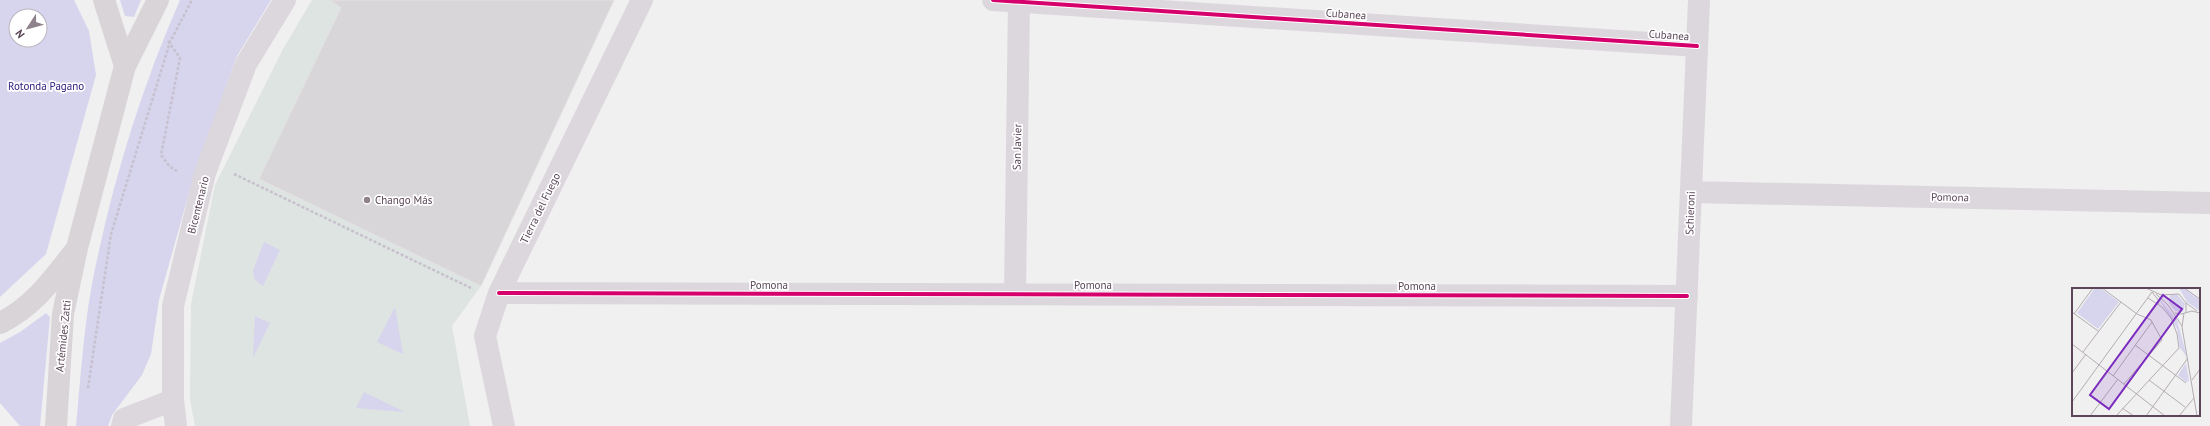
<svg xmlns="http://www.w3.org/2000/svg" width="2210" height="426" font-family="'PT Sans',sans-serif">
<rect width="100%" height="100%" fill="#f0f0f0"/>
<path fill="#dee4e1" d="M312,0H614L481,286L452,326L470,426H195L190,400L191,304L215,185L283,49Z"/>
<path fill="#d7d4ee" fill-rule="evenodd" d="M0,0H74L89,31L96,75L46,254L0,297ZM16,16H40V40H16Z
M120,0H141L134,17L125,16Z
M180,0H271L237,56L194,175L159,300L151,354L142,375L112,415L108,426H76C81,374 84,320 95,269C114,177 142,86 180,0Z
M264,242L280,250L263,286L255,280L253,271Z
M395,307L403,354L377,342Z
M46,313L50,317L40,426H20L0,403V343L20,332Z
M255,316L270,323L253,358Z
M364,392L405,412L356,408Z"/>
<path fill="#d8d6d8" stroke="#e3e1e2" d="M330,0H614L481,286L259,179L341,8Z"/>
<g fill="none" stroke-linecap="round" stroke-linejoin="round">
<path stroke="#c6c1cd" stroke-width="2.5" stroke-dasharray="3 2" stroke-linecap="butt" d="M168,41L180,58L161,155L170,167L177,171
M234,174L473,289
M88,388L111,234L170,42L192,0"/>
<path stroke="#dcd7dc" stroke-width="22" d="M993,0L1697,46
M1691,192L2210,203
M499,293L1687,296
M1015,294L1019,0
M122,426L124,419L173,400
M176,426L173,400V306L205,173L246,64L285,0
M504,426L485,336L499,293L642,0
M1681,426L1699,0"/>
<path stroke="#d9d4d8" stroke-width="22" d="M125,66L158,0
M0,323C33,307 52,280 74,252
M56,426L63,314L77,248L125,66L104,0"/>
<g stroke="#fff" stroke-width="6">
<path id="cycleway" d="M993,0L1697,46
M499,293L1687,296"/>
</g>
<use href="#cycleway" stroke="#d6006c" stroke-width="4"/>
</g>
<circle fill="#8f828d" stroke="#fff" stroke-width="1.5" cx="367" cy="200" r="4"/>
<g text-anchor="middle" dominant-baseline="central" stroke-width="3.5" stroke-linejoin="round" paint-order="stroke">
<g font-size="11" fill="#5b4758" stroke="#fff">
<text transform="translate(1346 14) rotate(4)">Cubanea</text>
<text transform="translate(1669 35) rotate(4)">Cubanea</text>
<text transform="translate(1017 147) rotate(-89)">San Javier</text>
<text transform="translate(1950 197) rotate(1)">Pomona</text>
<text transform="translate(198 205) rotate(-76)">Bicentenario</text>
<text transform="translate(540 208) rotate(-64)">Tierra del Fuego</text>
<text transform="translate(1690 213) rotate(-88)">Schieroni</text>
<text x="769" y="285">Pomona</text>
<text x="1093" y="285">Pomona</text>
<text x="1417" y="286">Pomona</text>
<text transform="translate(63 336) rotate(-84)">Artémides Zatti</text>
</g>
<g font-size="11" fill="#2d1a7a" stroke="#fff">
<text x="46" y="86">Rotonda Pagano</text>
</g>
<g font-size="11" fill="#5b4758" stroke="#fff" text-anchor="start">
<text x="375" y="200">Chango Más</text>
</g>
</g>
<g transform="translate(2072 288)">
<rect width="128" height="128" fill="#f0f0f0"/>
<path d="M23,0H28L47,14L26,41L5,25ZM107,0H111L128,12V23L115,14ZM105,6L113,16L111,24L103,23L97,15L98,7ZM85,8L105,32L115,69L108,60L105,41ZM114,75L117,93L114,94L106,87Z" fill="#d7d4ee"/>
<path fill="none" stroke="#b4acb3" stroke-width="1" d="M30,0L65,26L79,32L90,52L52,96M74,0L89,7L107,6L114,15V24M112,0L128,11M84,6L96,17L110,38M114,15L125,23M0,24L26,43M103,25L109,26L120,23L128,25M112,25L110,39L125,128M2,26L21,0M0,56L93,128M63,57L114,95M11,64L49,14M0,85L14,66M41,88L80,34M77,92L113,119M120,92L128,81M0,114L80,4L87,13L86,16M50,120L62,128M18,128L46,91M44,128L107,60L105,46L99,30L90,19L76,10M74,128L116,70M107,128L122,110"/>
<path fill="#7b2cbf" fill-opacity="0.15" stroke="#7b2cbf" stroke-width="2" d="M91,7L110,21L37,121L18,107Z"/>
<rect width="128" height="128" fill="none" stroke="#5b4758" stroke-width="2"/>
</g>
<g transform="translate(28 28) rotate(234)"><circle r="19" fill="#ffffff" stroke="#bdb5bc"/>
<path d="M0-3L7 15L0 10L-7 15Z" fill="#8f828d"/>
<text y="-6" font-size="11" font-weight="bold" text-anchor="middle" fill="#5b4758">N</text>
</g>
</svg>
